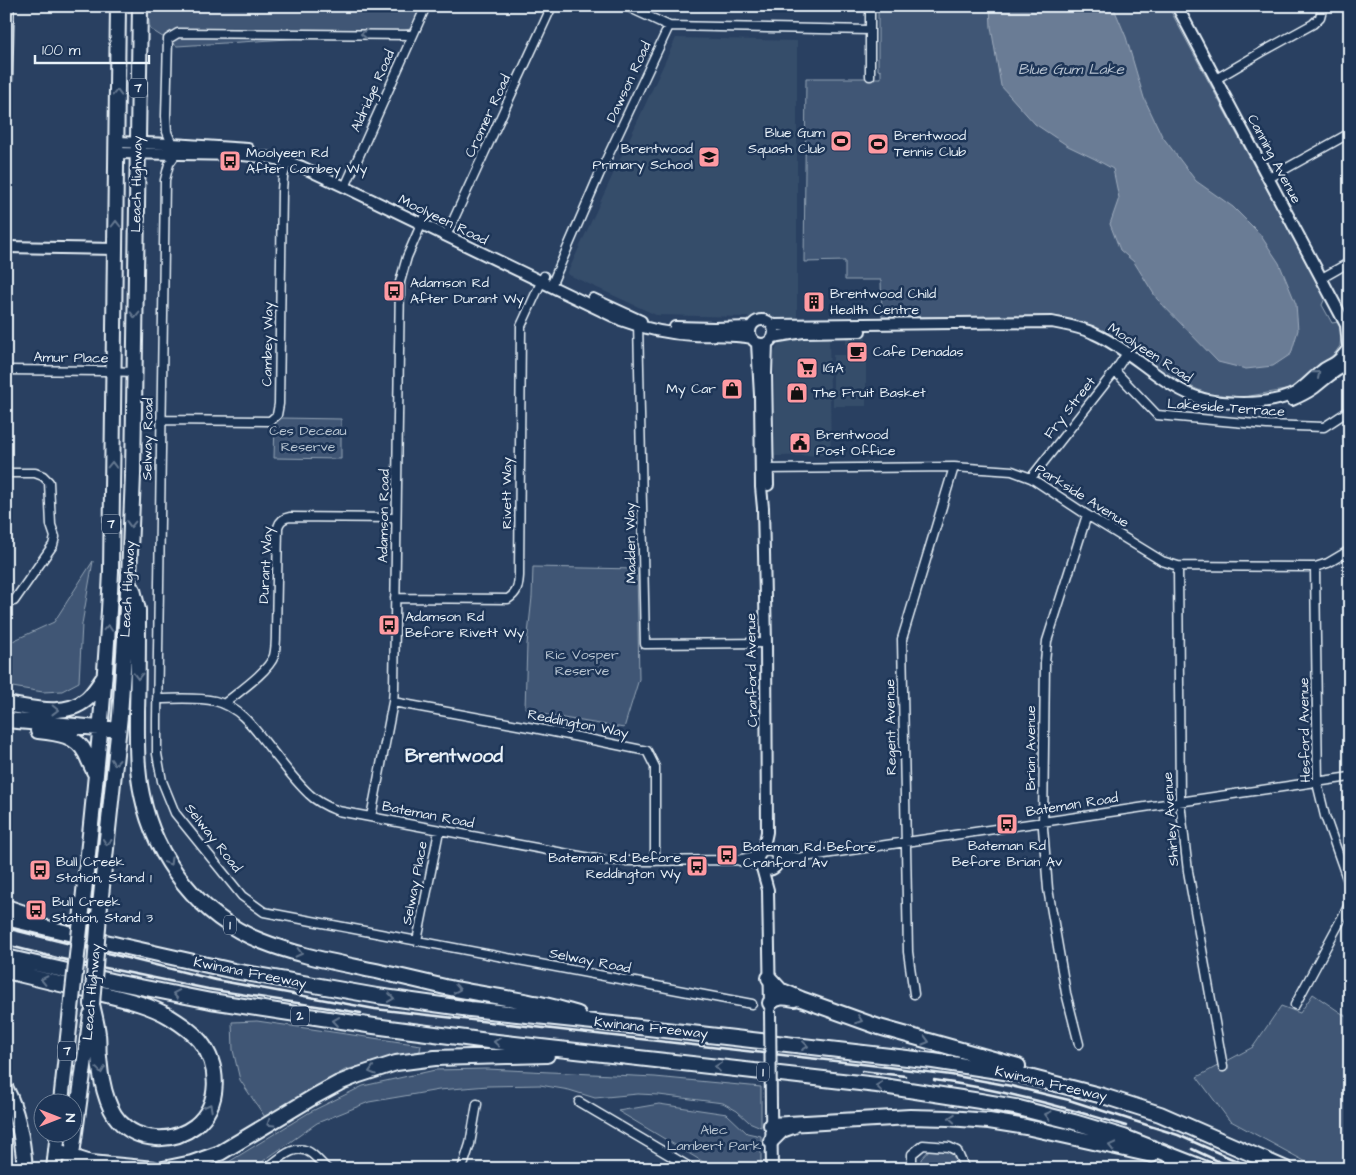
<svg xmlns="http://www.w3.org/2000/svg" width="1356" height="1175" font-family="'Architects Daughter',sans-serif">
<rect width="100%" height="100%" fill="#294061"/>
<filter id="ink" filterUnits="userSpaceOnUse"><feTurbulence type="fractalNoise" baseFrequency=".02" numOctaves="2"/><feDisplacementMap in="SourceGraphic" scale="10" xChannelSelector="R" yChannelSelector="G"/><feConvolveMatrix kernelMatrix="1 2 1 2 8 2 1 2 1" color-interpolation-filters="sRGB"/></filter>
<g filter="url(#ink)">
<path fill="#364d6b" d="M676,38L797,41V318L656,315L567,274Z
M829,334L831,455L775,456L774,353L781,340Z
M846,337L866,338V406H833V355H846Z"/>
<path fill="#415774" stroke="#94a4b6" d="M147,6H424L413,28L400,32L177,46L150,29Z
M878,6H1168L1323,294L1325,298L1322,305L1332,323L1338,322L1340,326L1341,337L1340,346L1335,353L1297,388L1244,397L1208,394L1169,377L1094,326L1051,316L882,317L881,280H845V261L804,262L806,78H881V71L878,70Z
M281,418L341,419V459L274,458L275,421H278Z
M93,561L82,624L79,682L62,691L43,692L6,686V644L54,622Z
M533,567L637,569L639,679L624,728L551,716L525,708L527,644L532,597Z
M1313,994L1350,1019V1161L1345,1169H1319L1229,1120L1197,1077L1253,1047L1281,1006L1300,1013Z
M257,1021L421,1045L420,1051L345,1070L265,1117L240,1080L233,1050L232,1022Z
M487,1069L655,1077L761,1087V1127L749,1122L737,1111L723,1103L659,1095L638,1094L595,1098L569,1090L540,1085L488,1086L439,1090L369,1102L317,1123L252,1169H214L227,1163L310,1112L363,1086L435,1070Z
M659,1104L727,1114L747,1133L761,1136V1169H715L618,1111Z
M930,1149C947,1151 955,1150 962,1169H921V1159Z
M374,1164H414L437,1169H373Z"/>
<path fill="#6b7c95" stroke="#9dabbd" d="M990,6H1113L1126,37L1144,98L1162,136L1196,181L1233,207L1259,233L1279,263L1296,304L1298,330L1291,354L1273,366L1246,369L1218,362L1157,299L1134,262L1120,250L1110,224L1119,198L1113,169L1095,159L1068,146L1035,124L1001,86L991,27Z"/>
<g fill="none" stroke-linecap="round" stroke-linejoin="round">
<g stroke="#e8f1f8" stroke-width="11">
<path id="street" d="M626,6L669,26L870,30
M870,6V76
M1216,79L1262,52L1313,24L1320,17L1323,6
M172,144L167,132L166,116L168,39L178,33L412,35
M176,154L169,164L165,180L157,720V754L162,781L175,813L242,896L264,912L752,1004
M1269,178L1350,133
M345,187L426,6
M446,236L552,6
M1322,278L1350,262
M551,286L599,175L669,26
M638,322L645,644L766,643
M6,370L103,371L135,372
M1115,371L1157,415L1267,425L1324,427L1350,410
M161,420L270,421L277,415L279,404L282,191L283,177L289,156
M763,469L954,467L1012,471L1031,478L1087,515L1162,561L1178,566L1315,567L1328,563L1350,550
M6,473H35L43,476L49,482L51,525L55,537L53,545L14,601L6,599
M1031,478L1115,371L1127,353
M1178,566L1180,802L1188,871L1223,1067
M1315,567L1318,787L1325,816L1350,887
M395,598L508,599C518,592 518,587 519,576L521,326L544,276
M157,699C176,699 197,697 215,701C240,707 254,728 269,747C282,763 294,780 309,794C317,802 328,807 338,811L601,860L626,861L738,860L759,855
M393,702L534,728L647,751L655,767V861
M224,704C237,693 268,672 274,656C276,648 276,640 276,632L278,527C280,520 284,518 290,517L396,518
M371,817L393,702L394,688L400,282L407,257L424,218
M777,855L795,857
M740,861L759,865
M777,865L797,858L1350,777
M417,941L439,831
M914,994L908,952L902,639L954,467
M1295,1005L1350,903
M1079,1044L1066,993L1048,889L1043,828L1045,662L1047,641L1087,515
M579,1102L693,1169
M266,1169C279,1159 296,1141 312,1154C317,1158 322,1164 327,1169
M352,1169L356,1168
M462,1169L470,1144L477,1104
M912,1169V1154L923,1145L949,1147L957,1151L965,1169"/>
</g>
<g stroke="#e8f1f8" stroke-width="14">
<path id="secondary" d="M1177,6L1346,325L1350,328
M6,96L8,6
M117,142L172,144L248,149
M117,153L242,155L272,158L287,162L302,167L345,187L621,320C645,329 669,334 694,335C713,336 733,334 752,338
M6,247L116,249
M593,299L641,321
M750 332a12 12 0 1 1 24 0a12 12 0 1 1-24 0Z
M772,325L1052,322C1066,325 1082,327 1095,334C1131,350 1158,382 1194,396C1209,402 1227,403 1243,403C1260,403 1279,401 1295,393C1304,387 1312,378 1321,371C1325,367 1329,366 1334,363C1339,360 1343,355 1347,350
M1346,325L1348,345
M675,327L714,328L751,327
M773,337L803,332L860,331
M757,343L760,395L761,487L763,508L766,643L767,832L763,851
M767,343L766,373L768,485
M1292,400C1299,397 1307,393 1313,389C1325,380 1335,369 1350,364
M758 860a10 10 0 1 1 20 0a10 10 0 1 1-20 0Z
M762,868L768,890L770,1007
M771,1106L772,1169"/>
</g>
<g stroke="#e8f1f8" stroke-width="18">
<path id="highway" d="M133,590L138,610C138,644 138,678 137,712C137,739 136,768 142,795C155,859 200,917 261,941C296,955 334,962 371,970C395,975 420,981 445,987C474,993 504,997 534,1003C549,1005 563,1010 578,1014
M6,704C32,708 65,718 87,699C94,693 99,684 104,677
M6,720L110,729
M38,731C57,733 77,735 86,754C89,761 92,768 96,775
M6,907L30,915
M82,911C94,798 106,685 111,571L118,6
M99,915L120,716L129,577L133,475L140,6
M6,918L118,945L234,971L377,996L470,1009L622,1025L933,1061L1017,1074L1103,1096L1160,1114L1286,1169
M6,957L120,983L211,1001L374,1026L488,1041L877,1085L980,1101L1015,1107L1074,1122L1124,1137L1206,1169
M6,971C35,978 63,985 91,991C118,998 147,1003 170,1017C181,1024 192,1031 200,1041C220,1066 221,1105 195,1126C183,1135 171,1139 156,1138C142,1137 129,1132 119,1121C106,1107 100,1076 99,1057C98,1050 99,1042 98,1034C97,1024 94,1014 92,1004
M769,978L780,990L801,999L879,1027L1018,1066
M770,1003C778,996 784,997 794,999
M6,1089C19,1114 23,1142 25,1169
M61,1102L72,1000
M771,1125L910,1117L948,1118L989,1121L1026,1127L1152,1155
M771,1141L782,1130L793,1126
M56,1150L72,1157L91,1163L154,1169
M54,1169L58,1132
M70,1169L91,1015
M163,1169L192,1163L220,1153L315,1096L339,1083L359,1075L396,1063L435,1058L547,1055"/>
</g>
<use href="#street" stroke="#1d3557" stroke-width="8"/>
<use href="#secondary" stroke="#1d3557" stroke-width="10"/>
<use href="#highway" stroke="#1d3557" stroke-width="14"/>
<path stroke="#e8f1f8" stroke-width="2.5" d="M6,928L216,980L375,1009L879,1066L951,1075L1011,1086L1069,1100L1178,1135L1255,1169
M6,945L57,958L208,989L361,1013
M862,1071L905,1076
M934,1080C1000,1089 1063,1107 1126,1126
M1192,1149L1235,1169"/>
<g stroke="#e8f1f8" stroke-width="14" stroke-linecap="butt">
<path id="secondary-bridge" d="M770,1011L771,1106"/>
</g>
<g stroke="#e8f1f8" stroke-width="18" stroke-linecap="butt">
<path id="highway-bridge" d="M72,1000L82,911
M92,1004L99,915"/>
</g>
<use href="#secondary-bridge" stroke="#1d3557" stroke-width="10"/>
<use href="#highway-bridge" stroke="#1d3557" stroke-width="14"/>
</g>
<defs><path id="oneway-chevron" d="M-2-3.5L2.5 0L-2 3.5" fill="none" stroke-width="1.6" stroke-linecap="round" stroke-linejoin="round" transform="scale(1.25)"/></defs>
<g stroke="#64778f">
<use href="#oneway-chevron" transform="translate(364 34) rotate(-180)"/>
<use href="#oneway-chevron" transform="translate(117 93) rotate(-89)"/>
<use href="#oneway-chevron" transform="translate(116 224) rotate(-90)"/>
<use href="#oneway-chevron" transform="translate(135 315) rotate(91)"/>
<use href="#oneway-chevron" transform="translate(1317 374) rotate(-41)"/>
<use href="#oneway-chevron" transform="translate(112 465) rotate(-89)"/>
<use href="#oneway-chevron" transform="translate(131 524) rotate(92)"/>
<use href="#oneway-chevron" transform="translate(108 628) rotate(-86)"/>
<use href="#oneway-chevron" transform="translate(138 676) rotate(91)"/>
<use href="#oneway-chevron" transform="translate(55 710) rotate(1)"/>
<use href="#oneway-chevron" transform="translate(115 762) rotate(96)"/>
<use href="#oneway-chevron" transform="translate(107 842) rotate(96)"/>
<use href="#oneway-chevron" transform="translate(169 862) rotate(59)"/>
<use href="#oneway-chevron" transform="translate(299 953) rotate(14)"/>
<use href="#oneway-chevron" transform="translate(44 980) rotate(-167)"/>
<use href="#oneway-chevron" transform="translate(457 989) rotate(11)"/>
<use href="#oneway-chevron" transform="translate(176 994) rotate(-169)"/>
<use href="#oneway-chevron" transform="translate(391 998) rotate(8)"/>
<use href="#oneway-chevron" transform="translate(859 1020) rotate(20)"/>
<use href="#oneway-chevron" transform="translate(336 1021) rotate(-172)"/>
<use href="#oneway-chevron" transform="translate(926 1041) rotate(16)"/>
<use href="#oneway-chevron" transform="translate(497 1042) rotate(-174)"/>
<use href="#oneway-chevron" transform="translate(805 1046) rotate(7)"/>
<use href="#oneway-chevron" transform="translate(718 1067) rotate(-173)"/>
<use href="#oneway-chevron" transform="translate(101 1070) rotate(82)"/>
<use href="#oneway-chevron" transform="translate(372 1071) rotate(163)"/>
<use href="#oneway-chevron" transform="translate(879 1086) rotate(-173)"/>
<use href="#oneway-chevron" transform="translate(209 1107) rotate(-62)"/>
<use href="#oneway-chevron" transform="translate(1048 1115) rotate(-166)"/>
<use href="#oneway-chevron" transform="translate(952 1118) rotate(-176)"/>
<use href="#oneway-chevron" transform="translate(270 1123) rotate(148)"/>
<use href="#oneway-chevron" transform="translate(1112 1146) rotate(-167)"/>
</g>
</g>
<defs>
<g id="stadium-square" transform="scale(1.125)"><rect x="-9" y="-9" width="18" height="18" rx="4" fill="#ff9aa2" stroke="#1d3557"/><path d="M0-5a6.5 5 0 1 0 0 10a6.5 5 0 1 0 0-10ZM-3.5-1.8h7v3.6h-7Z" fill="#111"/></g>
<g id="school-square" transform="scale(1.125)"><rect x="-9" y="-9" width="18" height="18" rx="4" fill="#ff9aa2" stroke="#1d3557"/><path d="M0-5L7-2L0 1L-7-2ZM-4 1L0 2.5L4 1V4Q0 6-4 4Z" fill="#111"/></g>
<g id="bus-square" transform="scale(1.125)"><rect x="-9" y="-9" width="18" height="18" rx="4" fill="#ff9aa2" stroke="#1d3557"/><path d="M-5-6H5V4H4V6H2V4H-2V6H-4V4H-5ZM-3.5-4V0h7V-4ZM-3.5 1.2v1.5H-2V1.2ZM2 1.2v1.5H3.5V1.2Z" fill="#111"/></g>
<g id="building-square" transform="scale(1.125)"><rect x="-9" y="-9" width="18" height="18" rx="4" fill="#ff9aa2" stroke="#1d3557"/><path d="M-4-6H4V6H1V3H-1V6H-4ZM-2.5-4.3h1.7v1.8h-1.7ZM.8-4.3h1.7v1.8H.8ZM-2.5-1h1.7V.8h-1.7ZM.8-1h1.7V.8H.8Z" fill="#111"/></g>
<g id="cafe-square" transform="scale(1.125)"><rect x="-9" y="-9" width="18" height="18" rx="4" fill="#ff9aa2" stroke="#1d3557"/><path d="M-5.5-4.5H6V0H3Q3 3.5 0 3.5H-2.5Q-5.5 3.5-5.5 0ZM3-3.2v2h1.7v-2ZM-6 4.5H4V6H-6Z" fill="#111"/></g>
<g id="supermarket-square" transform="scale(1.125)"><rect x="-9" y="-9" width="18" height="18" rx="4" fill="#ff9aa2" stroke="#1d3557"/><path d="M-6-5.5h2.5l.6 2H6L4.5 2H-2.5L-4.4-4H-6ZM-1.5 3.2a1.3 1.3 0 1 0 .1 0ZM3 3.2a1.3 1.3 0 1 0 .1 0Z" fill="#111"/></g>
<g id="shop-square" transform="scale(1.125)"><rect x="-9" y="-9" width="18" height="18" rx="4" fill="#ff9aa2" stroke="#1d3557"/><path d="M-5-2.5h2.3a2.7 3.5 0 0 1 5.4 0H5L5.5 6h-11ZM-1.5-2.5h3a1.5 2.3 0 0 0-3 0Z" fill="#111"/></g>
<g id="civic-square" transform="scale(1.125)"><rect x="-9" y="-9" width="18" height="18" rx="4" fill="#ff9aa2" stroke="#1d3557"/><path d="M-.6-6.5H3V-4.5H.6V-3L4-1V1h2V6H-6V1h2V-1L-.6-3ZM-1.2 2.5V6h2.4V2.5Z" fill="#111"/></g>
</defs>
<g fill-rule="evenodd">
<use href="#stadium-square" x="841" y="141"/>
<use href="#stadium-square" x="878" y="144"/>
<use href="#school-square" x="709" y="157"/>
<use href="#bus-square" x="230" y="161"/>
<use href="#bus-square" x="394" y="291"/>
<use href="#building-square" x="814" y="302"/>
<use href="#cafe-square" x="857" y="352"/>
<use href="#supermarket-square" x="807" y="368"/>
<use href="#shop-square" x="732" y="389"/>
<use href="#shop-square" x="797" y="393"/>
<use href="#civic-square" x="800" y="443"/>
<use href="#bus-square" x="389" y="625"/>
<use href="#bus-square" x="1007" y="824"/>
<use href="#bus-square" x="727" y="855"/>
<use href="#bus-square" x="697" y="866"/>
<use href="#bus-square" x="40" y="870"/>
<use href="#bus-square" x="36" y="910"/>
</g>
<g text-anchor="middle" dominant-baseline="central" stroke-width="5" stroke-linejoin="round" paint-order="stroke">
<g fill="#1d3557" stroke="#abb9c8" stroke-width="1">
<rect x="129" y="78.5" width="18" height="19" rx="4"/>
<rect x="102" y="514.5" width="18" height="19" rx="4"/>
<rect x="224" y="915.5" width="12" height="19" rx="4"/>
<rect x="291" y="1006.5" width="18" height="19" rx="4"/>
<rect x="58" y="1041.5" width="18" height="19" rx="4"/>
<rect x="757" y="1062.5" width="12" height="19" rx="4"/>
</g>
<g font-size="12" font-weight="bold" fill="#e8f1f8">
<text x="138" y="88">7</text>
<text x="111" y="524">7</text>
<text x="230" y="925">1</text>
<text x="300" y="1016">2</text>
<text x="67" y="1051">7</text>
<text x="763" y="1072">1</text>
</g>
<g font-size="14" fill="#e8f1f8" stroke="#1d3557">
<text transform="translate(629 82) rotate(-65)">Dawson Road</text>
<text transform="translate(373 91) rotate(-66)">Aldridge Road</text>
<text transform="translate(488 116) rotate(-65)">Cromer Road</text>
<text transform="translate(1274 159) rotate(62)">Canning Avenue</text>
<text transform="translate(137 184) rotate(-89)">Leach Highway</text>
<text transform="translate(443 220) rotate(26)">Moolyeen Road</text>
<text transform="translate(268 344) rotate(-89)">Cambey Way</text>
<text transform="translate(1150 353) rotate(33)">Moolyeen Road</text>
<text transform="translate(71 358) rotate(1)">Amur Place</text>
<text transform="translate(1070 408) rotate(-52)">Fry Street</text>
<text transform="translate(1226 408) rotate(4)">Lakeside Terrace</text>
<text transform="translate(148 439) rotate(-89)">Selway Road</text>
<text transform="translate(507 493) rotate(-90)">Rivett Way</text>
<text transform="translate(1082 496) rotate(32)">Parkside Avenue</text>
<text transform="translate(384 516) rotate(-89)">Adamson Road</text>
<text transform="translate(631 543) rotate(-91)">Madden Way</text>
<text transform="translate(266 565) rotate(-87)">Durant Way</text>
<text transform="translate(128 589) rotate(-87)">Leach Highway</text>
<text transform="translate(752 670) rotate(-91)">Cranford Avenue</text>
<text transform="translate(578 724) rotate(11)">Reddington Way</text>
<text transform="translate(891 727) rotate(-91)">Regent Avenue</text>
<text transform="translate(1305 730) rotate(-91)">Hesford Avenue</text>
<text transform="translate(1031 748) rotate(-90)">Brian Avenue</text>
<text transform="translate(1072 805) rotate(-9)">Bateman Road</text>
<text transform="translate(428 815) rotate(11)">Bateman Road</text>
<text transform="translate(1171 819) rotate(-94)">Shirley Avenue</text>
<text transform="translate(213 838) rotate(52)">Selway Road</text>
<text transform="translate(415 883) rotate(-79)">Selway Place</text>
<text transform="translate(590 961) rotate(11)">Selway Road</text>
<text transform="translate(250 973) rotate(11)">Kwinana Freeway</text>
<text transform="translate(92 992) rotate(-85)">Leach Highway</text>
<text transform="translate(651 1028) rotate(6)">Kwinana Freeway</text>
<text transform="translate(1051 1084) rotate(13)">Kwinana Freeway</text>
</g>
<g font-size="14" fill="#e8f1f8" stroke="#1d3557" text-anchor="start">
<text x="825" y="133" text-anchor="end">Blue Gum<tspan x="825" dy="16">Squash Club</tspan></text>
<text x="894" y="136">Brentwood<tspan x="894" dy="16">Tennis Club</tspan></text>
<text x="693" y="149" text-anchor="end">Brentwood<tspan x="693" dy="16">Primary School</tspan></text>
<text x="246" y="153">Moolyeen Rd<tspan x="246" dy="16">After Cambey Wy</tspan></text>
<text x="410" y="283">Adamson Rd<tspan x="410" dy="16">After Durant Wy</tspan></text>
<text x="830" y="294">Brentwood Child<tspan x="830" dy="16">Health Centre</tspan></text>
<text x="873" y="352">Cafe Denadas</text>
<text x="823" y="368">IGA</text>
<text x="716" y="389" text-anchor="end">My Car</text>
<text x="813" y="393">The Fruit Basket</text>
<text x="816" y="435">Brentwood<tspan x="816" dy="16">Post Office</tspan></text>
<text x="405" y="617">Adamson Rd<tspan x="405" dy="16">Before Rivett Wy</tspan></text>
<text x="1007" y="846" text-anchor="middle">Bateman Rd<tspan x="1007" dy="16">Before Brian Av</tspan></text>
<text x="743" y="847">Bateman Rd Before<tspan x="743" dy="16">Cranford Av</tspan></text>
<text x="681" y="858" text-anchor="end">Bateman Rd Before<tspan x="681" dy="16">Reddington Wy</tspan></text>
<text x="56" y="862">Bull Creek<tspan x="56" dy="16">Station, Stand 1</tspan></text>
<text x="52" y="902">Bull Creek<tspan x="52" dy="16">Station, Stand 3</tspan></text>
</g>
<g font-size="14" fill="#b6c3d0" stroke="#1d3557">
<text x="308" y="431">Ces Deceau<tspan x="308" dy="16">Reserve</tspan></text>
<text x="582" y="655">Ric Vosper<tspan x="582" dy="16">Reserve</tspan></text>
<text x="714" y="1130">Alec<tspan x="714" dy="16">Lambert Park</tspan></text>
</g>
<g font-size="15" font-style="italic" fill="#b6c2d0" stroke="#1d3557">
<text x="1071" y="69">Blue Gum Lake</text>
</g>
<g font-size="19" font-weight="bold" fill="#e8f1f8" stroke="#1d3557">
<text x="454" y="756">Brentwood</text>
</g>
</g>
<rect width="1356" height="1175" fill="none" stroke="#1d3557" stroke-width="25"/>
<rect x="12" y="12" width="1331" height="1150" fill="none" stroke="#e8f1f8" stroke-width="2" filter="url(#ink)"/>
<g transform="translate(58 1118) rotate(90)"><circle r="24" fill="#1d3557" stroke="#6e8097"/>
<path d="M0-4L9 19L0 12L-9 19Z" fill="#ff9aa2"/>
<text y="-8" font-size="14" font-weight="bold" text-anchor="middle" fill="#e8f1f8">N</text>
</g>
<path d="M35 55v8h114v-8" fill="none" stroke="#e8f1f8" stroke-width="2.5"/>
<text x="42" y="55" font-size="15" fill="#e8f1f8" stroke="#1d3557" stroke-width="4" paint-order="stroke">100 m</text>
</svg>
